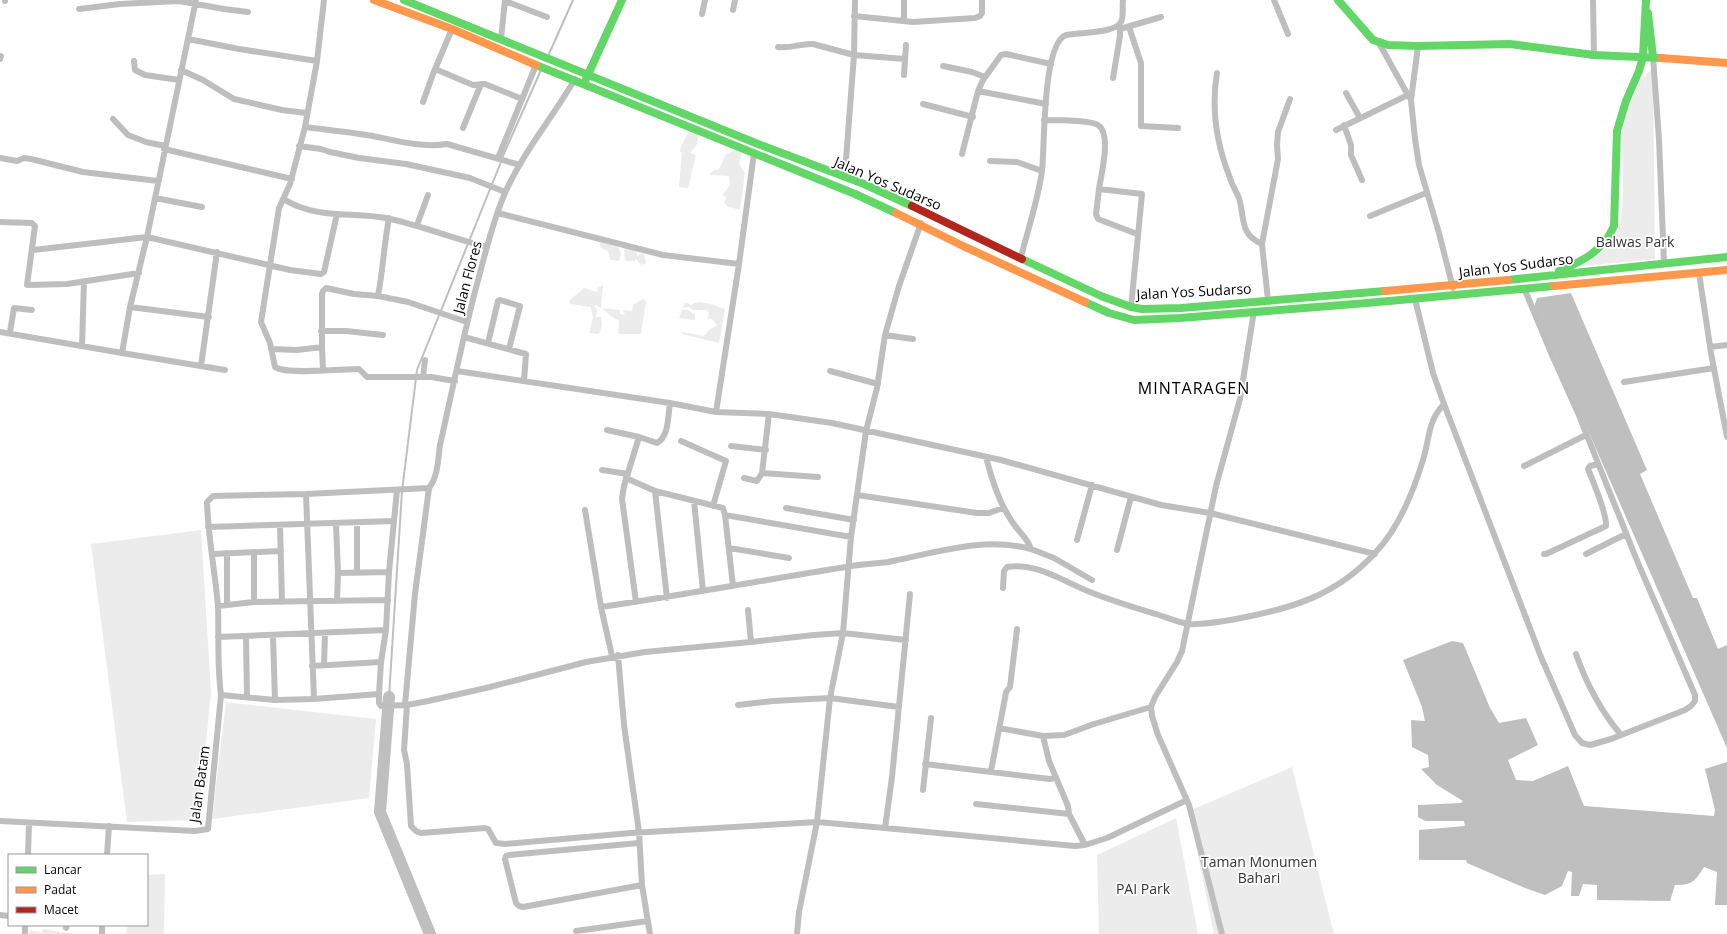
<svg xmlns="http://www.w3.org/2000/svg" width="1727" height="934" font-family="'Open Sans',sans-serif">
<rect width="100%" height="100%" fill="#fff"/>
<path fill="#ececec" d="M1653,68L1655,259L1581,266C1595,258 1610,248 1617,233C1626,214 1622,158 1622,135C1626,113 1634,82 1653,68Z
M691,128L698,131C698,144 699,143 690,153L696,155L688,188L679,187L682,152H680L681,146Z
M737,149L742,152L739,164L745,173L740,210L727,206L724,202L726,199L723,194L730,185L729,176L712,175V176L710,174L714,170L719,169L726,154Z
M599,242L618,247L621,254L619,261L611,260L608,251L601,248Z
M624,247L636,251L637,256L644,253L646,263L642,265L635,258V261H625Z
M603,285L601,308L596,305L594,306L597,309L596,317H601L602,326L599,334L589,333L593,318L591,307L570,304V300L584,288L597,292L598,288Z
M643,299L646,301L641,334H618L619,321L611,316L602,308L620,310V314L625,315L623,310L632,311L633,305Z
M685,302L691,305C700,298 715,306 725,309L719,343L682,334V332L704,336L709,330L717,325L712,319H707L709,313L706,310H693L689,307H685L682,310H688L692,313L695,314V320L679,318Z
M201,530L211,693L198,820L127,822L91,544Z
M226,702L376,719L369,798L212,819Z
M1292,767L1334,934H1214L1189,811Z
M1176,818L1198,934H1099L1097,855Z
M165,874L164,934H126L128,925H147V875Z
M43,929L74,934H29V930L42,933Z"/>
<path fill="#bfbfbf" d="M1571,293L1647,470L1640,474L1693,598H1697L1718,649L1727,645V748L1534,307L1537,298Z
M1452,641L1463,643L1490,708L1499,723L1526,718L1538,745L1508,760L1516,780L1533,781L1568,766L1584,806L1714,816L1715,810L1705,769L1727,762V905H1715L1717,872L1704,867C1695,881 1693,885 1675,885L1670,901L1597,900V885L1583,884L1579,896H1571L1572,872L1568,871L1562,886L1545,895L1525,888L1467,863L1466,860H1419V830L1465,826L1464,821H1425L1418,817V805L1461,803L1463,801L1437,785L1421,769L1429,767L1428,755L1412,747L1411,720L1425,721L1422,707L1403,660Z"/>
<g fill="none" stroke-linecap="round" stroke-linejoin="round">
<path stroke="#bfbfbf" stroke-width="2" d="M549,54L573,0
M502,158L541,70
M389,697L402,491L417,370L501,162"/>
<path stroke="#bfbfbf" stroke-width="12" d="M389,697L380,812L430,934"/>
<path stroke="#bebebe" stroke-width="6" d="M324,0L317,61L305,127L290,184L279,208L261,322L270,343L275,367C286,375 342,369 359,369L367,377H431L455,381
M1274,0L1288,34
M1593,0L1594,55
M5,1V0
M505,1L547,17
M79,9L120,4L179,1L224,9L248,12
M733,10L735,0
M702,14L705,0
M854,16L913,22L975,18L980,16L982,13V0
M904,21V0
M1129,27L1141,63V126L1178,128
M1120,29L1161,17
M188,39L239,49L317,61
M501,39L505,0
M1379,43L1409,97
M1418,46L1411,100L1415,139L1419,165L1439,233L1453,288
M778,47C791,49 801,43 813,44L854,55L905,59
M1653,57L1659,139L1664,263
M0,59L1,56
M134,61L135,70L145,75L179,80
M943,66L972,72L985,77
M435,69L473,85L485,84L522,99
M181,70L203,80L234,99L282,110L306,113
M1217,73C1211,108 1217,145 1230,178C1232,185 1236,191 1239,198C1245,218 1239,234 1262,244
M904,75L906,45
M1113,78L1120,36V29L1118,26
M978,91L1046,104
M1346,93L1360,118
M423,102L433,74L452,29
M923,104L973,117
M113,119L128,135L146,142L165,146
M1044,120C1056,120 1089,120 1098,125C1112,134 1101,175 1099,189L1142,194L1131,308
M1344,125L1351,145V155L1362,180
M305,127C328,130 351,132 373,136C397,141 422,148 447,144L520,165
M463,128L481,84
M1336,130L1412,93
M299,146L321,149L330,152L359,158L406,164L470,178L505,192
M164,149L292,179
M962,154L978,91L983,80L1001,55L1006,54L1051,64
M0,158L17,161L24,158L31,159L83,172L158,181
M498,158L536,65
M990,161L1017,162L1042,171
M843,177L846,160L854,55L855,0
M1099,189L1096,214L1098,219L1137,234
M155,198L202,207
M283,199C289,202 294,205 300,207C329,218 361,212 390,219C423,226 454,239 487,247
M498,213L663,255L739,264
M1370,216L1426,193
M0,222L32,223L35,226L27,285L67,284L139,273
M417,225L428,195
M33,250L147,237L290,270L321,274L324,272L337,214
M1021,257C1028,229 1038,200 1042,171C1045,146 1042,44 1066,35C1078,32 1115,34 1121,22C1124,17 1122,6 1123,0
M1699,273L1711,353L1727,437
M378,296C383,270 384,244 389,218
M1415,299L1433,373L1444,404L1541,657L1575,735L1582,743L1590,745L1594,744L1611,739L1685,710L1691,706L1695,701V695L1638,563L1578,413L1552,355L1524,288
M1268,300L1262,244L1278,159L1277,145L1278,132L1290,99
M130,307L209,317
M321,331H346L383,335
M0,332L122,353L130,307L147,237L196,0
M10,332L14,308L32,310
M885,335L913,339
M464,337L526,354L524,381
M488,343L498,301L500,300L520,306L509,349
M82,346L84,281
M322,347L323,370
M1710,347L1727,345
M271,349L297,350L322,347V294L323,291L326,288L354,294L378,296L408,302L467,322
M122,353L225,370
M201,366L217,252
M457,371L670,403L716,412L769,414L832,423L1001,460L1161,505L1210,513L1375,554
M830,371L878,384
M423,377L425,360
M1624,382L1714,368
M716,412L739,264L754,153
M607,430L639,437
M681,441L726,461L713,506
M731,446L766,450
M1524,466L1586,435
M602,470L628,474
M762,473L769,414
M626,478L655,491L723,508L725,515L851,537
M744,478L757,481L762,473L818,477
M397,490L389,572L386,630L381,662L379,694V703L381,706L407,705L428,701L486,688L586,662L645,652L751,642L814,635L843,633L906,640
M655,491L667,598
M306,494L314,699
M857,495L977,513H989L1003,508
M694,501L703,591
M786,508L854,520
M585,510L601,607L612,656
M725,515L733,586
M357,523V572
M336,524L338,573L337,600
M280,525L282,602
M208,527L394,521
M1077,540L1092,485
M729,548L789,558
M1031,549L1054,558L1092,580
M1117,550L1131,497
M254,553V602
M213,554L281,551
M1544,554H1546L1606,526C1607,515 1593,481 1588,469L1590,466L1598,464
M1586,554L1626,534
M338,573L389,572
M1003,588L1004,571L1007,567C1037,562 1064,582 1090,592C1112,601 1136,608 1159,615C1168,618 1178,622 1188,624C1204,625 1220,622 1236,619C1290,609 1336,596 1375,553C1399,528 1413,493 1423,460C1430,438 1427,422 1444,404
M636,602L622,499L624,486L639,437L657,443C669,437 668,415 670,403
M227,604V553
M218,606L254,602L388,600
M601,607C683,595 764,580 846,567C860,564 874,564 888,562C934,553 984,536 1031,549C1028,539 1019,532 1013,523C999,503 992,480 986,457
M748,610L751,642
M273,636L275,700
M218,637L386,630
M246,637L247,697
M1576,654C1586,683 1601,711 1621,735
M618,655L624,725L639,832L642,885L650,934
M324,665L325,633
M312,666L381,662
M221,695C217,665 219,635 218,606C215,571 208,537 207,502L213,496L306,494L429,488C438,477 438,459 440,445C453,388 464,330 480,273C487,246 494,218 505,193C523,152 553,117 575,79
M405,705L415,594L429,488
M407,705L404,750L407,764L411,826L416,831L421,833L485,828L488,829L496,843L505,844L631,833L817,822L885,828L892,777L910,594
M738,705L773,701L830,698L899,707
M999,728L1043,736L1064,735L1094,724L1151,707
M925,764L1050,779L1056,778
M991,771L1005,698L1006,692L1010,687L1017,629
M923,790L931,718
M976,804L1069,814
M0,821L195,831L208,829L221,695L275,700L314,699L379,694
M885,828L1075,846L1085,845L1069,814L1068,806L1049,761L1043,736
M639,843L509,855L506,856L505,859L516,903L519,906L523,907L642,885
M1085,845L1107,838L1187,800
M28,855L29,823
M107,855L109,826
M0,915L9,916
M66,928L67,925
M576,931L648,921
M25,934V925
M102,934V925
M797,934L799,912L817,822L830,698L843,633L851,537L866,431L877,388L885,335L899,286L921,223
M1222,934L1189,805L1158,735L1152,716L1151,707L1155,697L1177,662L1182,651L1216,486L1240,399L1254,311"/>
<path stroke="#63d668" stroke-width="8" d="M404,0L758,144L864,184L912,206
M1338,0L1373,40L1388,45L1418,46L1510,44L1594,55L1661,58
M1648,13L1653,57
M536,65L855,194L896,213
M586,79L622,0
M1022,259L1101,296L1131,307L1142,309L1181,308L1385,291
M1559,271C1583,261 1603,251 1614,226L1617,131L1626,101L1639,71L1643,57L1646,0
M1508,280L1727,257
M1085,302L1109,313L1134,320L1180,318L1367,303L1554,286"/>
<path stroke="#ff974d" stroke-width="8" d="M374,0L452,29L536,65
M1661,58L1727,63
M896,213L963,246L1085,302
M1554,286L1727,270
M1385,291L1508,280"/>
<path stroke="#b3261e" stroke-width="8" d="M912,206L1022,259"/>
</g>
<g text-anchor="middle" dominant-baseline="central" stroke-width="3.5" stroke-linejoin="round" paint-order="stroke">
<g font-size="14" fill="#000" stroke="#fff">
<text transform="translate(888 183) rotate(23)">Jalan Yos Sudarso</text>
<text transform="translate(1516 265) rotate(-7)">Jalan Yos Sudarso</text>
<text transform="translate(467 277) rotate(-75)">Jalan Flores</text>
<text transform="translate(1194 291) rotate(-3)">Jalan Yos Sudarso</text>
<text transform="translate(199 784) rotate(-82)">Jalan Batam</text>
</g>
<g font-size="14" fill="#333" stroke="#fff">
<text x="1635" y="241">Balwas Park</text>
<text x="1259" y="861">Taman Monumen<tspan x="1259" dy="16">Bahari</tspan></text>
<text x="1143" y="888">PAI Park</text>
</g>
<g font-size="16" letter-spacing="1" fill="#000" stroke="#fff">
<text x="1194" y="388">MINTARAGEN</text>
</g>
</g>
<rect x="8" y="854" width="140" height="72" fill="#ffffff" stroke="#999999"/>
<rect x="16" y="867" width="20" height="6" fill="#63d668" stroke="#999999"/>
<text x="44" y="874" font-size="12" fill="#000000">Lancar</text>
<rect x="16" y="887" width="20" height="6" fill="#ff974d" stroke="#999999"/>
<text x="44" y="894" font-size="12" fill="#000000">Padat</text>
<rect x="16" y="907" width="20" height="6" fill="#b3261e" stroke="#999999"/>
<text x="44" y="914" font-size="12" fill="#000000">Macet</text>
</svg>
